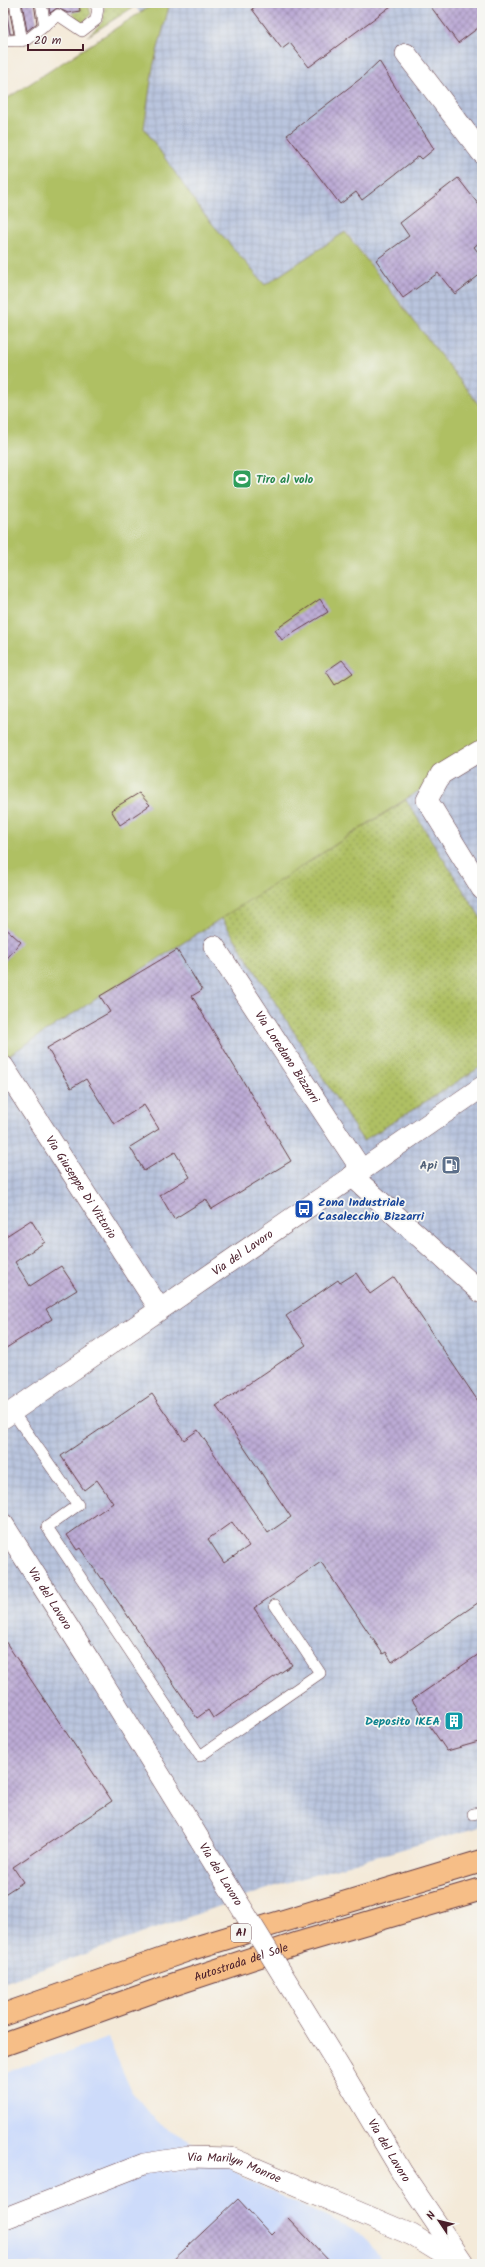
<svg xmlns="http://www.w3.org/2000/svg" width="485" height="2267" font-family="Kalam,sans-serif">
<defs>
<pattern id="industrial-grid" width="8" height="8" patternUnits="userSpaceOnUse"><rect width="8" height="8" fill="#b9c5de"/><path d="M0 4h8M4 0v8" fill="none" stroke="#a1a9bf"/></pattern>
<pattern id="grass-dots" width="8" height="8" patternUnits="userSpaceOnUse"><rect width="8" height="8" fill="#afc064"/><path d="M2 2h.1M6 6h.1" fill="none" stroke="#909b53" stroke-width="1.8" stroke-linecap="round"/></pattern>
<pattern id="building-cross-hatch" width="8" height="8" patternUnits="userSpaceOnUse"><rect width="8" height="8" fill="#bcabd5"/><path d="M0 0l8 8M0 8l8-8" fill="none" stroke="#9b8bad"/></pattern>
</defs>
<rect width="100%" height="100%" fill="#f6f6f2"/>
<filter id="ink" filterUnits="userSpaceOnUse"><feTurbulence type="fractalNoise" baseFrequency=".025" numOctaves="2"/><feDisplacementMap in="SourceGraphic" scale="8" xChannelSelector="R" yChannelSelector="G"/><feConvolveMatrix kernelMatrix="1 2 1 2 8 2 1 2 1" color-interpolation-filters="sRGB"/></filter>
<filter id="wash" filterUnits="userSpaceOnUse"><feTurbulence type="fractalNoise" baseFrequency=".012" numOctaves="4" result="noise"/><feDisplacementMap in="SourceGraphic" scale="16" xChannelSelector="R" yChannelSelector="G"/><feGaussianBlur stdDeviation="0.9" result="paint"/><feColorMatrix in="noise" values="0 0 0 0 0 0 0 0 0 0 0 0 0 0 0 0 0 1.4 0 .05"/><feComposite in="paint" operator="in"/></filter>
<g filter="url(#wash)">
<rect width="100%" height="100%" fill="#f4ead9"/>
<path fill="#cddbfa" d="M108,2038L132,2092L158,2123L212,2154L247,2180L364,2235L384,2264H3V2073Z"/>
<path fill="url(#industrial-grid)" d="M132,3H482V409L346,232L265,285L232,247L203,213L143,129L153,67L147,21Z
M482,750V1826L279,1885L3,1983V1059Z"/>
<path fill="url(#grass-dots)" stroke="#7c7048" d="M72,3H88L91,14L82,24L67,7Z
M105,3H132L135,6L88,36L102,22Z
M406,800L482,920V1066L363,1141L221,917Z"/>
<path fill="#afc064" stroke="#7c7048" d="M155,3H170L153,67L144,128L203,213L265,285L345,232L482,409V750L3,1059V101Z"/>
<g id="blocks">
<path fill="url(#building-cross-hatch)" fill-rule="evenodd" d="M5,3H8L14,34H10Z
M22,3H34L37,23L27,31Z
M48,3H79L80,11L68,13L57,8L50,13Z
M260,3H395L309,67L290,43L282,49L252,9Z
M428,3H477L482,9V25L458,43Z
M379,61L434,149L422,159L419,156L362,200L356,192L340,204L287,135L360,79Z
M458,178L482,209V240L474,247L482,257V273L455,294L438,273L403,298L376,260L409,236L400,223Z
M320,599L328,612L282,640L275,630Z
M342,660L353,673L335,685L326,671Z
M139,793L150,805L120,825L111,810Z
M3,926L21,942L3,963Z
M177,950L202,990L192,996L291,1161L212,1209L206,1199L174,1219L160,1195L190,1177L175,1152L144,1171L130,1147L159,1129L144,1105L114,1124L86,1079L71,1088L47,1048L110,1012L100,996Z
M31,1220L45,1242L15,1262L30,1286L61,1266L77,1290L46,1309L52,1319L3,1350V1238Z
M356,1273L370,1294L394,1277L482,1407V1600L392,1662L386,1652L383,1654L321,1562L254,1608L292,1665L213,1718L208,1710L197,1718L102,1578L101,1579L80,1548L77,1550L67,1535L113,1503L97,1480L84,1490L61,1456L152,1394L184,1440L198,1430L268,1533L291,1517L216,1406L306,1345L286,1316L338,1280L340,1283ZM232,1522L249,1546L224,1563L208,1539Z
M3,1638L112,1801L13,1867L23,1882L3,1895Z
M482,1652V1741L447,1751L412,1700Z
M238,2199L271,2235L288,2218L332,2264H169Z"/>
</g>
</g>
<g filter="url(#ink)">
<use href="#blocks" fill-opacity="0" stroke="#643d45" stroke-width="1"/>
<g fill="none" stroke-linecap="round" stroke-linejoin="round">
<g stroke="#643d45" stroke-width="12">
<path id="lane" d="M15,3L22,41
M41,3L45,26
M3,41L27,40L58,15L82,31L96,20L98,8L94,3
M12,1411L78,1505L47,1527L200,1756L320,1673L275,1605
M473,1814L482,1812"/>
</g>
<g stroke="#643d45" stroke-width="22">
<g id="street">
<path d="M406,54L482,153"/>
<path d="M482,749L441,774L427,800L482,889"/>
<path id="s1" d="M214,946L361,1169"/>
<path id="s2" d="M3,1066L159,1308"/>
<path d="M352,1176L482,1293"/>
<path id="s3" d="M3,1418L482,1087"/>
<path id="s4" d="M3,1524L91,1663"/>
<path id="s5" d="M343,2073L403,2174L464,2264"/>
<path id="s6" d="M3,2219L144,2164L189,2157L231,2158L412,2235L438,2251L455,2264"/>
</g>
</g>
<g stroke="#643d45" stroke-width="24">
<g id="highway">
<path d="M3,2015L191,1949L482,1861"/>
<path id="s7" d="M3,2045L166,1987L299,1943L482,1889"/>
</g>
</g>
<use href="#lane" stroke="#fff" stroke-width="11"/>
<use href="#street" stroke="#fff" stroke-width="21"/>
<use href="#highway" stroke="#f6be87" stroke-width="22"/>
<g stroke="#643d45" stroke-width="22" stroke-linecap="butt">
<g id="street-bridge">
<path id="s8" d="M91,1663L343,2073"/>
</g>
</g>
<use href="#street-bridge" stroke="#fff" stroke-width="21"/>
</g>
</g>
<defs>
<g id="stadium-square" transform="scale(1)"><rect x="-9" y="-9" width="18" height="18" rx="4" fill="#2e9e5b" stroke="#f6f6f2"/><path d="M0-5a6.5 5 0 1 0 0 10a6.5 5 0 1 0 0-10ZM-3.5-1.8h7v3.6h-7Z" fill="#fff"/></g>
<g id="fuel-square" transform="scale(1)"><rect x="-9" y="-9" width="18" height="18" rx="4" fill="#5c6f8a" stroke="#f6f6f2"/><path d="M-5.5-6h7V0h2V4h1.3V-2.5L3-4.5l.8-.8L6-3V5H2.5V1h-1V6h-7ZM-4.2-4.7v3.2H.2V-4.7Z" fill="#fff"/></g>
<g id="bus-square" transform="scale(1)"><rect x="-9" y="-9" width="18" height="18" rx="4" fill="#1a4fb4" stroke="#f6f6f2"/><path d="M-5-6H5V4H4V6H2V4H-2V6H-4V4H-5ZM-3.5-4V0h7V-4ZM-3.5 1.2v1.5H-2V1.2ZM2 1.2v1.5H3.5V1.2Z" fill="#fff"/></g>
<g id="building-square" transform="scale(1)"><rect x="-9" y="-9" width="18" height="18" rx="4" fill="#0f9aa8" stroke="#f6f6f2"/><path d="M-4-6H4V6H1V3H-1V6H-4ZM-2.5-4.3h1.7v1.8h-1.7ZM.8-4.3h1.7v1.8H.8ZM-2.5-1h1.7V.8h-1.7ZM.8-1h1.7V.8H.8Z" fill="#fff"/></g>
</defs>
<g fill-rule="evenodd">
<use href="#stadium-square" x="242" y="479"/>
<use href="#fuel-square" x="451" y="1165"/>
<use href="#bus-square" x="304" y="1209"/>
<use href="#building-square" x="454" y="1721"/>
</g>
<g text-anchor="middle" dominant-baseline="central" stroke-width="3.5" stroke-linejoin="round" paint-order="stroke">
<rect fill="#f6f6f2" stroke="#7e6067" stroke-width="1" x="231" y="1924" width="20" height="18" rx="3"/>
<g font-size="11" font-weight="bold" fill="#4a1f2b">
<text x="241" y="1933">A1</text>
</g>
<g font-size="12" font-weight="bold" fill="#27864d" stroke="#f6f6f2" text-anchor="start">
<text x="256" y="479">Tiro al volo</text>
</g>
<g font-size="12" fill="#4a1f2b" stroke="#f6f6f2">
<text stroke="none"><textPath href="#s1" startOffset="133">Via Loredano Bizzarri</textPath></text>
<text stroke="none"><textPath href="#s2" startOffset="144">Via Giuseppe Di Vittorio</textPath></text>
<text stroke="none"><textPath href="#s3" startOffset="291">Via del Lavoro</textPath></text>
<text stroke="none"><textPath href="#s4" startOffset="88">Via del Lavoro</textPath></text>
<text stroke="none"><textPath href="#s8" startOffset="248">Via del Lavoro</textPath></text>
<text stroke="none"><textPath href="#s7" startOffset="252">Autostrada del Sole</textPath></text>
<text stroke="none"><textPath href="#s5" startOffset="90">Via del Lavoro</textPath></text>
<text stroke="none"><textPath href="#s6" startOffset="244">Via Marilyn Monroe</textPath></text>
</g>
<g font-size="12" font-weight="bold" fill="#4e5e75" stroke="#f6f6f2" text-anchor="end">
<text x="437" y="1165">Api</text>
</g>
<g font-size="12" font-weight="bold" fill="#164399" stroke="#f6f6f2" text-anchor="start">
<text x="318" y="1202">Zona Industriale<tspan x="318" dy="14">Casalecchio Bizzarri</tspan></text>
</g>
<g font-size="12" font-weight="bold" fill="#0d838f" stroke="#f6f6f2" text-anchor="end">
<text x="440" y="1721">Deposito IKEA</text>
</g>
</g>
<rect width="485" height="2267" fill="none" stroke="#f6f6f2" stroke-width="16"/>
<g transform="translate(439 2221) rotate(305)" stroke="#f6f6f2" stroke-width="3" paint-order="stroke">
<path d="M0-3L7 15L0 10L-7 15Z" fill="#4a1f2b"/>
<text y="-6" font-size="11" font-weight="bold" text-anchor="middle" fill="#4a1f2b">N</text>
</g>
<path d="M28 44v6h55v-6" fill="none" stroke="#4a1f2b" stroke-width="2"/>
<text x="34" y="44" font-size="12" fill="#4a1f2b" stroke="#f6f6f2" stroke-width="3" paint-order="stroke">20 m</text>
</svg>
